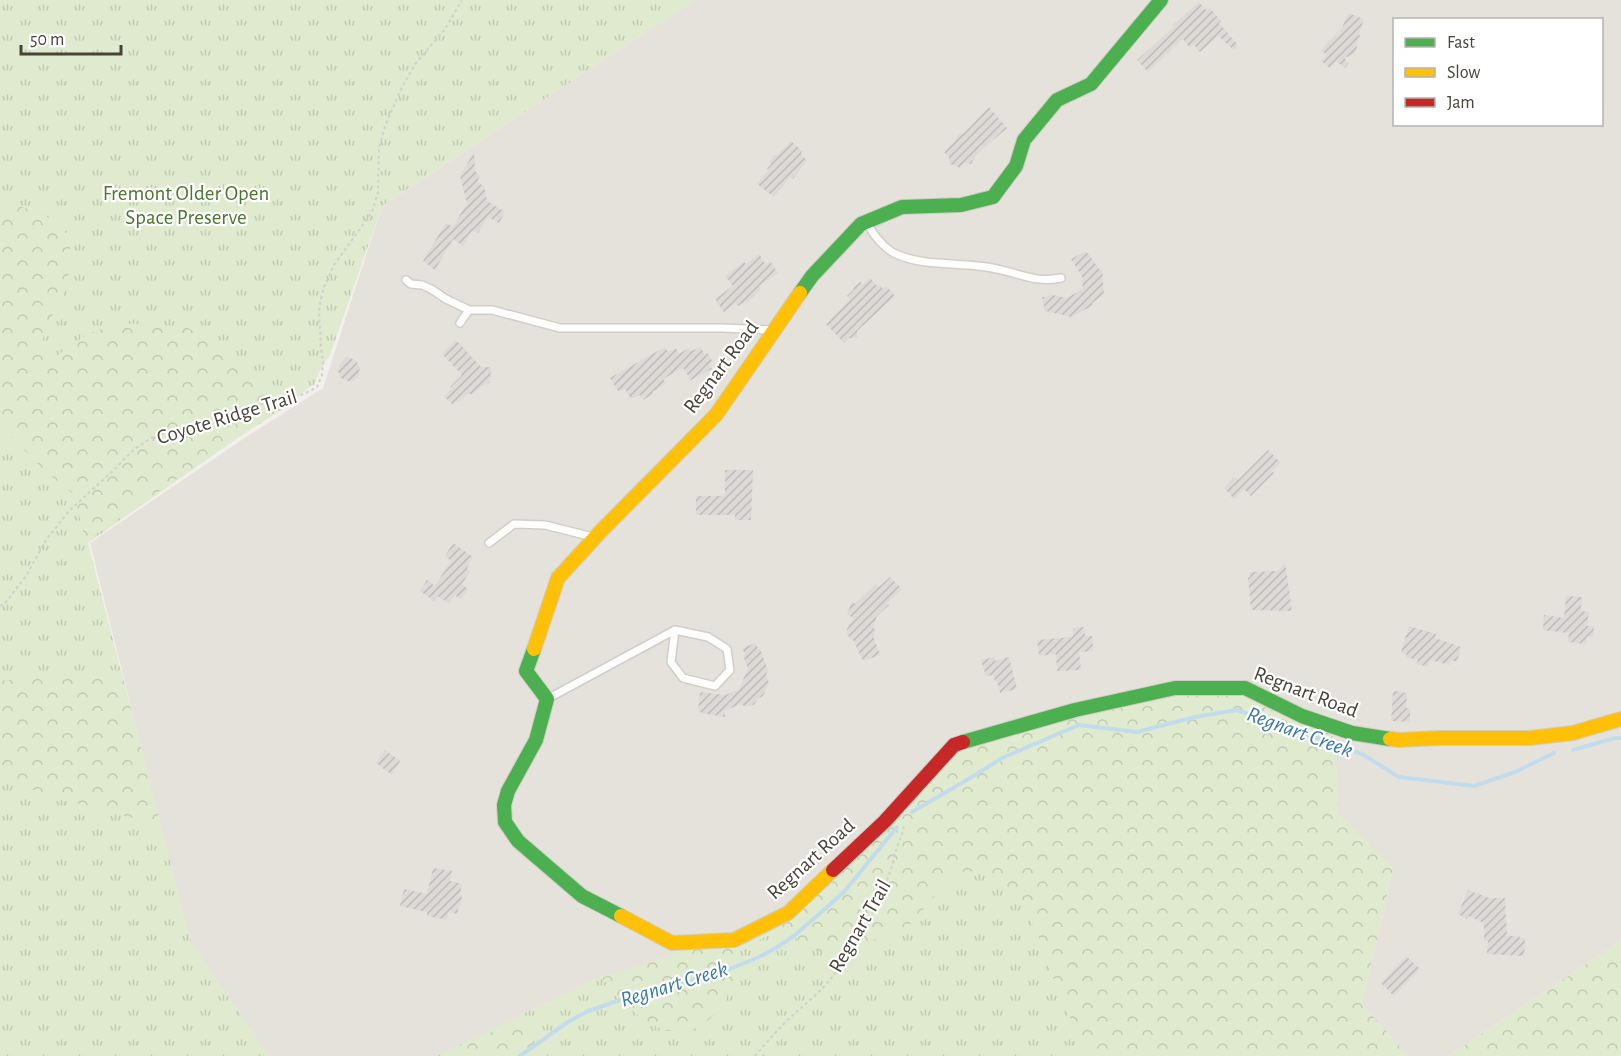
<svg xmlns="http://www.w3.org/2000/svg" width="1621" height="1056" font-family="'Alegreya Sans',sans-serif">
<defs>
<pattern id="grass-tufts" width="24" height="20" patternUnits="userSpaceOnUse" patternTransform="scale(1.5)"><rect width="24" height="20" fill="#e0eacf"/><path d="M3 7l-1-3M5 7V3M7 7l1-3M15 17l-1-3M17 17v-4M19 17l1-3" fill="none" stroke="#c2cab2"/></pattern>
<pattern id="forest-crowns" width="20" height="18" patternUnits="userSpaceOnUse" patternTransform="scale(1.5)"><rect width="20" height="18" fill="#e0eacf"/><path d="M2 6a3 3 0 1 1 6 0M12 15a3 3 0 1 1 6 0" fill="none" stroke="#c2cab2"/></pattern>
<pattern id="building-hatch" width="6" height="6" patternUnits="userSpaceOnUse" patternTransform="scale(1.5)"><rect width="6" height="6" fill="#dcd9d6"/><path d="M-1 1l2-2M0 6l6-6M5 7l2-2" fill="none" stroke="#bebbb8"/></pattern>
</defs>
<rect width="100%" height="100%" fill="#f2f0ed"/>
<path fill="#e5e2dc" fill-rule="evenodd" d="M695,0H1621V941L1449,1056H1408L1362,1004L1393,869L1338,813L1335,740L786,910L442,1056H269L190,944L90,543L240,441L323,388L382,206ZM1394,20H1602V124H1394Z"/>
<path fill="url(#grass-tufts)" d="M0,0H695L382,206L330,355L319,372L315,384L88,543L191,942L269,1056H0Z
M1335,740L1338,813L1393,868L1362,1004L1408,1056H437L601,976L737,951H739L740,948L780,930Z"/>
<path fill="url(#forest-crowns)" d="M0,200L45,215L68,235L72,258L65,291L48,323L40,347L44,356L55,357L86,335L117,323L186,327L217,345L275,397L283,409L237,438L86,541L73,494L44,470L15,441L0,428Z
M121,670L161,825L51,797L0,777V681Z
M1247,684L1307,713L1335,740L1338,813L1393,868L1362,1004L1408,1056H1086C1075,1029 1063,1002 1052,975C1045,961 1042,945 1036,931C1023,902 988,858 953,875L907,928L899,934L877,938L835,960L780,930L740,948L735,975L725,1002L705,1024L685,1033L663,1030L641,1018L621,1000L602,978L731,936L786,910L966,735Z
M1621,941V1056H1449Z
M523,1017L530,1036L535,1056H442Z"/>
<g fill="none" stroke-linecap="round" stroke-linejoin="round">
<path stroke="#c2dcec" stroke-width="4" d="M1573,750L1615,738H1621
M912,812L977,774L1002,758L1079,725L1137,732L1195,717L1237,710L1362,754L1399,777L1474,786L1515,772L1554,753
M520,1056L568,1022L586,1012L648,990L695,980L717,974L757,958L776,948L794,936L844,892L897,827"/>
</g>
<path fill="url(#building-hatch)" d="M1199,2L1206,10L1210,8L1221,21L1219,23L1238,45L1234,50L1218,36L1200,52L1194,45L1190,48L1183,39L1148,72L1137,60L1175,26L1173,25Z
M1348,13L1364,19L1359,34L1360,36L1358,39L1356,51L1354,54L1344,58L1349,63L1345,68L1336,61L1330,68L1321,61L1327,55L1321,50L1342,28Z
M989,107L1007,128L977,154L971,164L965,163L959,168L956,165H952L949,162V157L944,152L954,142L958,135L964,133Z
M791,141L802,151L801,155L807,160L793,179L790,177L774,197L757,184L768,170L767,169L771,164L770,160L774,155H777Z
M474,152L475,171L480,175L477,182L484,186L487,201L505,212L499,223L488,217L478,233L472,231L463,246L453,239L435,270L423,261L446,223L453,227L467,203L460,176Z
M1086,251L1100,270L1102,269L1104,295L1092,303L1093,305L1072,317L1045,311L1042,297H1047L1048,294L1067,298L1083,289L1082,276L1071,259Z
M759,254L766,265L770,261L778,273L759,286L761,289L755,294L756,295L747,302L746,301L738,306L736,303L724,312L715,299L733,286L725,276L744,262L746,264Z
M870,278L878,287L880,285L883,289L886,286L895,296L857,331V338H849L844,343L826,324L850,300L847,296L854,289L853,288L860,282L863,284Z
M456,340L481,367H491L490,383L485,384L484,386H482L471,395L469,393L459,402L458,400L453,405L444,396L451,389L450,387L462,375L442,354Z
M665,347L668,352L676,348L679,354L689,348L691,351L701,347L704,354L707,353L713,362L709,364L712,369L691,380L683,368L663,379L666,384L652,392L653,394L643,400L640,395L631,399L625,389L618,391L610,378Z
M347,356L356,361L360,367L358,377L352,381H348L341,378L338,371L340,364Z
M1268,450L1281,463L1272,471L1274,473L1251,496L1244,489L1234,499L1224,488L1234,477L1238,480Z
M725,470H753L751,520H735V515H696V496H725Z
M453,543L473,557L467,568L470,571L462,584L468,589L461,599L455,595L449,603L437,596L434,601L420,591L427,580L435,586L451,561L445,556Z
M1285,562L1292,611L1251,610L1248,578L1250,577V572L1278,571Z
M890,577L902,589L887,603L889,605L877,616L873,626L875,631L873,636L880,655L863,661L854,641L849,637L847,633V629L853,618L847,614L852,602L855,604L876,584L879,587Z
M1566,596L1582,597L1581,611L1589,612L1587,626H1594L1593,637L1587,636L1586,644L1568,642L1569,633L1543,630L1544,615L1564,618Z
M1409,626L1436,634L1435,638L1461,647L1457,662L1451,660L1449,665L1430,660L1428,667L1417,664L1418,660L1406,657L1407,655L1401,652Z
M1084,627L1085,636H1092L1093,651L1079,652L1081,670L1057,671L1056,654L1039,656L1037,640L1073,637V628Z
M756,643L758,649H760L768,670L766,675L769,683L763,696L757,699L755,704L747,707L740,704L725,711V717L701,713V712L698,711L700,692L725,695L739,690L748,668L743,656L745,654L742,648Z
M994,657L995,661L1009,657L1017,689L1000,693L997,681H995L993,675L986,676L981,660Z
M1393,691L1407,693L1406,708L1410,709V722L1391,721Z
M385,750L400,761L392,775L376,763Z
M433,868L452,871L450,881L462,884L460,894L462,895L461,905H459L457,914L448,912L447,920L427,916V912L400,906L404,889L427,894Z
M1468,890L1489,898H1505L1507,936H1519L1520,938H1525L1524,956L1487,954L1488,941L1484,940V923L1468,916L1467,919L1458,914Z
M1406,956L1420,969L1394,996L1381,983Z"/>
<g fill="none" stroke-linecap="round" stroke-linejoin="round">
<g stroke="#d0cecb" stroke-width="10">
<path id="lane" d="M868,224C873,235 885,249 896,254C927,268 965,261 997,269C1022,274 1035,283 1061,278
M406,280L411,284L422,285L431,289L446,299L469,310
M460,323L469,310H492L560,328H722L772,330
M489,543L514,524L545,525L593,537
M549,698L675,630L708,637L727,649L730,670L715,686L683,678L671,662L675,630"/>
</g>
<g stroke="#d0cdc4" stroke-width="16">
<path id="fast" d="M800,293L812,276L861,224L902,207L961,205L993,197L1016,166L1024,140L1057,100L1091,84L1161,0
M534,649L526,671L547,699L536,740L508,791L504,805L505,822L518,841L582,896L621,916
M963,742L1075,710L1175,688H1245L1302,716L1352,733L1390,739"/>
</g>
<g stroke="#d0cdc4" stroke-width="16">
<path id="slow" d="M534,649L558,578L601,531L716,415L800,293
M1390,739L1399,740L1438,738H1530L1573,733L1621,719
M621,916L672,943L734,940L788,913L833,870"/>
</g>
<g stroke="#d0cdc4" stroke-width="16">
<path id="jam" d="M833,870L885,821L954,745L963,742"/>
</g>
<path stroke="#d2d0cb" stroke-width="2" stroke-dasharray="3 3" stroke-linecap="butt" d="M0,606L5,603L26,576L46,540L69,511L116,468L125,458L136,448L151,438L168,432L202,423L245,408L304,394L317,387L322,375L323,362L321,348L319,312L321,298L324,287L334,265L372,212L378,192L379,148L385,126L402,87L416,63L445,29L462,0
M755,1056C767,1042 779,1028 793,1015C806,1003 821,992 832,977C859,943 886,894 896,851C898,841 903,835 904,825"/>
<use href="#lane" stroke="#fdfdfc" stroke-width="7"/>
<use href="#fast" stroke="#4caf50" stroke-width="14"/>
<use href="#slow" stroke="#ffc107" stroke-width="14"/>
<use href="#jam" stroke="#c62828" stroke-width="14"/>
</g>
<g text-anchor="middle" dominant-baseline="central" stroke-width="4.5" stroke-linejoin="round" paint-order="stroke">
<g font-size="21" fill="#4c7630" stroke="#fff">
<text x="186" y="193">Fremont Older Open<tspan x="186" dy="24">Space Preserve</tspan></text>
</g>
<g font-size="21" fill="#484239" stroke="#fff">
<text transform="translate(721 367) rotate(-53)">Regnart Road</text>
<text transform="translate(227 417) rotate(-17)">Coyote Ridge Trail</text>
<text transform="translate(1306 692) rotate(21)">Regnart Road</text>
<text transform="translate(811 859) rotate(-42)">Regnart Road</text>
<text transform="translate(860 926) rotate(-60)">Regnart Trail</text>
</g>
<g font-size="22" font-style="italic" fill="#3879a5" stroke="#fff">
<text transform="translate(1300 732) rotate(20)">Regnart Creek</text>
<text transform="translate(674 984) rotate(-17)">Regnart Creek</text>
</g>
</g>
<rect x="1393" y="18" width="210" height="108" fill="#ffffff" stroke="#b6b3b0" stroke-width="1.5"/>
<rect x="1405" y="38" width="30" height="9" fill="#4caf50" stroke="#b6b3b0" stroke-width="1.5"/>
<text x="1447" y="48" font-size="18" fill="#484239">Fast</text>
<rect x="1405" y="68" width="30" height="9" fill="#ffc107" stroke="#b6b3b0" stroke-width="1.5"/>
<text x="1447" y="78" font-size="18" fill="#484239">Slow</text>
<rect x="1405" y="98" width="30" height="9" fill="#c62828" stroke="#b6b3b0" stroke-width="1.5"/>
<text x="1447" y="108" font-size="18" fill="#484239">Jam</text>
<path d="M21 45v9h100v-9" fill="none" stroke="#484239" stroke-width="3"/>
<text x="30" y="45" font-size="18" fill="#484239" stroke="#ffffff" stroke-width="4.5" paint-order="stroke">50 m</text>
</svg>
